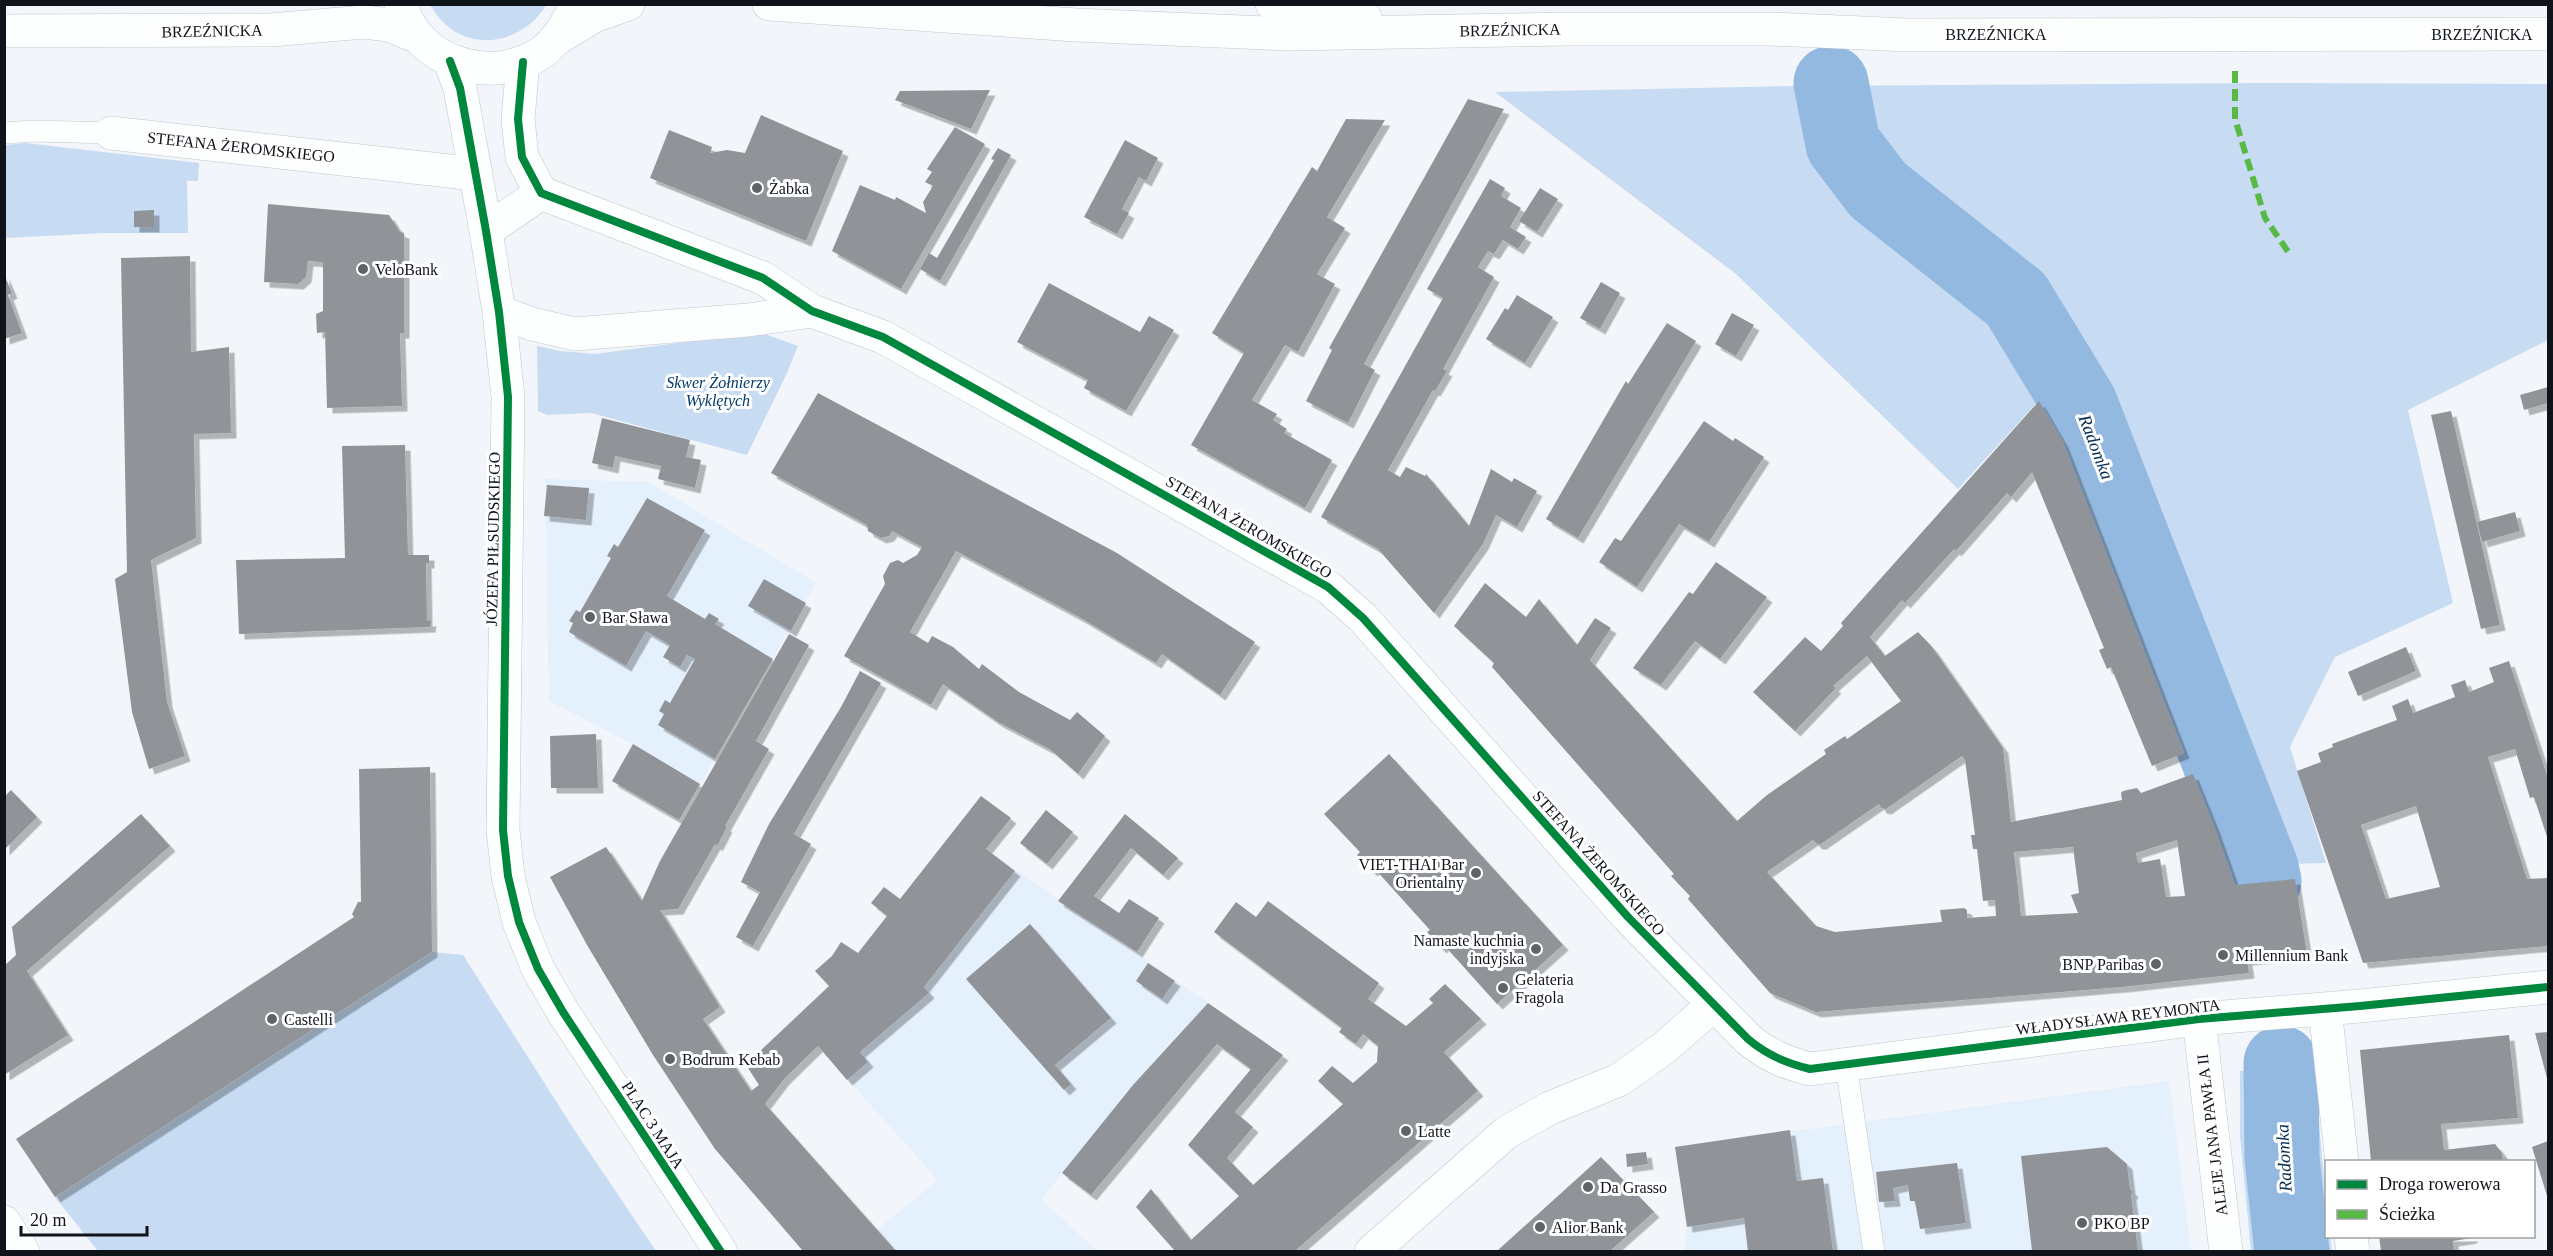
<svg xmlns="http://www.w3.org/2000/svg" width="2553" height="1256" font-family="'Times New Roman',serif">
<defs>
<filter id="shadow"><feDropShadow dx="5.5" dy="5.5" stdDeviation="0" flood-color="#0004"/></filter>
</defs>
<rect width="100%" height="100%" fill="#f2f5f9"/>
<path fill="#e4f0fc" d="M545,479L648,482L816,583L700,784L633,744L549,701Z
M986,849L1208,1003L1133,1085L1041,1200L1098,1251H896L877,1230L938,1180L818,1046Z
M2169,1081L2191,1251H1685L1687,1226L1675,1147Z"/>
<path fill="#c7dcf2" d="M430,5H546C525,42 472,54 441,20C437,16 434,10 430,5Z
M2264,83L2548,84V340L2408,410L2453,603L2335,657L2290,747L2326,863L2244,865L2051,387L1958,489L1736,274L1495,92L1794,86Z
M25,143L199,163L198,181H187L188,233H105L5,238V145Z
M759,332L798,346L786,375L747,455L591,413L547,415L538,411L537,346L561,351L595,354Z
M432,952L463,955L575,1131L656,1251H98L55,1197Z
M2313,1062L2326,1197V1236L2330,1237L2332,1251H2303C2297,1191 2287,1123 2302,1063Z
M2270,1067L2273,1106L2272,1157L2282,1251H2251L2240,1137V1071Z"/>
<g fill="none" stroke-linecap="round" stroke-linejoin="round">
<path stroke="#94b9e0" stroke-width="75" d="M1831,83L1843,144L1878,190L2016,299L2080,404L2261,868L2264,881
M2281,1063L2282,1158L2292,1252"/>
</g>
<path fill="#909499" fill-rule="evenodd" filter="url(#shadow)" d="M990,90L971,129L895,100L900,91Z
M1468,99L1504,109L1364,364L1375,370L1348,423L1306,401L1332,350L1329,348Z
M761,115L843,151L806,241L650,178L669,130L712,147L710,153L727,150L745,153Z
M1346,119L1385,120L1327,217L1345,228L1317,274L1335,284L1298,352L1285,345L1252,400L1277,414L1273,420L1287,429L1284,433L1332,460L1305,508L1191,445L1244,353L1212,333L1312,167L1317,171Z
M955,127L985,144L901,289L832,251L860,185L895,200L896,197L926,213L923,202L933,186L925,182L932,172L927,169Z
M1125,140L1158,158L1146,181L1139,177L1122,209L1129,213L1117,234L1084,217Z
M998,148L1011,155L940,281L920,269L929,253L937,258L994,160L991,159Z
M1490,179L1505,188L1501,196L1521,208L1510,227L1526,237L1518,249L1503,240L1494,254L1488,251L1478,267L1494,277L1443,369L1447,371L1435,391L1433,390L1388,470L1400,477L1406,467L1425,476L1426,474L1469,526L1491,469L1512,482L1514,478L1537,491L1517,527L1496,515L1483,544L1434,613L1378,549L1321,517L1443,298L1427,289Z
M1540,188L1558,199L1537,232L1519,221Z
M268,204L389,215L400,232L404,233V333H400L402,406L327,408L325,332L317,333L316,314L323,311V262L308,261L306,277L298,284L264,282Z
M154,210V227H134V211Z
M190,256L191,352L229,347L231,433L194,434L196,538L151,560L167,702L185,756L149,769L132,712L115,579L127,572L121,258Z
M4,274L12,293L8,295L22,333L4,339Z
M1601,282L1620,293L1600,329L1580,318Z
M1049,283L1140,332L1149,316L1174,330L1126,411L1084,388L1088,380L1017,342Z
M1517,295L1553,317L1525,363L1486,339L1505,308L1508,310Z
M1732,313L1754,325L1736,356L1715,344Z
M1667,323L1696,341L1578,538L1546,519L1626,381L1628,384Z
M2548,387V403L2524,410L2520,395Z
M818,393L1117,553L1255,642L1220,695L1162,654L1156,663L1081,618L956,551L910,632L928,643L932,636L953,647L979,669L982,664L1019,692L1070,720L1077,712L1105,736L1078,774L1051,750L998,722L943,684L931,705L844,656L885,584L883,576L890,563L898,560L903,563L917,555L922,547L892,531L889,536L881,538L868,531L867,525L771,473Z
M2039,401L2063,442L2184,753L2152,766L2111,667L2107,669L2099,650L2104,648L2032,472L2011,497L2007,493L1956,551L1954,549L1905,603L1902,600L1870,637L1885,656L1918,632L1932,647L2003,748L2011,822L2122,800L2121,793L2123,791L2137,788L2141,793L2193,774L2214,826L2235,885L2295,879L2307,954L2247,960L2249,973L2122,987L1816,1012L1770,993L1688,899L1690,896L1671,876L1674,874L1492,667L1494,663L1454,626L1485,583L1526,617L1539,599L1577,645L1595,618L1611,628L1590,660L1737,821L1767,795L1826,754L1824,750L1845,736L1847,739L1901,701L1867,656L1833,686L1836,688L1795,731L1753,692L1805,637L1821,651L1843,626L1841,623ZM1962,756L1965,760L1975,835H1971L1973,849H1977L1983,901L1995,900L1996,916L1967,918V910L1964,908L1940,910L1942,922L1835,932L1816,926L1767,872L1813,840L1817,844H1821L1879,804L1881,808L1886,809ZM2177,840L2185,896L2166,897L2160,859L2138,863L2136,853ZM2073,847L2079,893L2071,895L2078,913L2021,916L2014,852Z
M2451,411L2500,625L2481,629L2431,415Z
M602,418L690,440L686,457L701,460L695,488L658,479L661,466L615,456L613,468L592,463Z
M1704,421L1733,441L1735,438L1764,457L1709,542L1679,524L1637,587L1599,562L1615,538L1621,541Z
M405,445L408,555H429V563H426L427,621H431L430,627L239,634L236,560L345,558L342,446Z
M547,485L589,488L586,520L544,516Z
M647,498L705,530L667,596L705,619L709,613L719,619L715,624L773,659L715,759L658,725L664,714L659,711L665,700L670,703L695,659L687,655L680,667L663,657L670,645L646,631L626,666L569,632L573,623L569,621L576,610L580,612L611,558L607,556L614,544L618,547Z
M2515,512L2520,531L2482,542L2477,522Z
M1716,562L1767,597L1720,659L1695,641L1661,685L1633,668L1689,592L1693,594Z
M764,579L806,603L791,631L748,606Z
M789,634L809,645L756,741L769,749L725,826L727,827L717,846L715,844L678,909L660,910L720,1007L703,1019L751,1091L759,1085L748,1068L762,1056L758,1053L829,986L815,971L832,956L841,942L858,953L887,916L871,903L884,887L900,899L981,796L1011,818L986,849L1015,871L924,987L929,993L860,1052L868,1062L847,1080L818,1046L784,1079L765,1104L896,1251H803L715,1149L653,1055L587,945L550,877L606,847L642,901L660,861Z
M2406,647L2416,671L2358,696L2348,672Z
M2509,661L2548,778V840L2534,797L2530,798L2515,749L2488,757L2527,879L2548,878V946L2363,963L2297,771L2321,762L2318,753L2333,747L2332,744L2397,720L2392,706L2408,699L2413,713L2455,697L2451,685L2465,680L2469,692L2494,682L2489,668ZM2416,806L2440,887L2386,899L2361,825Z
M860,671L881,683L794,834L811,844L753,946L736,937L760,892L741,882L769,824L841,707Z
M596,734L598,788H551L550,736Z
M633,744L700,784L679,820L612,781Z
M1389,754L1563,945L1497,1004L1444,945L1441,948L1427,932L1430,930L1375,869L1372,871L1357,855L1360,852L1324,814Z
M430,767L432,952L55,1197L16,1139L354,917L352,914L358,902H361L359,769Z
M11,790L37,817L4,850V797Z
M1046,810L1073,832L1047,864L1020,843Z
M141,814L170,846L27,971L68,1035L4,1075V966L16,955L12,927Z
M1125,814L1178,858L1163,875L1131,848L1094,896L1119,913L1129,899L1159,918L1137,952L1058,901Z
M1268,901L1379,983L1368,999L1406,1026L1433,1003L1429,999L1445,984L1481,1019L1444,1052L1478,1091L1295,1251H1175L1136,1207L1151,1189L1191,1240L1239,1196L1188,1145L1251,1069L1217,1044L1091,1195L1062,1173L1133,1085L1208,1003L1283,1055L1235,1112L1253,1127L1227,1158L1253,1185L1343,1104L1318,1081L1332,1066L1353,1083L1377,1062L1378,1046L1363,1034L1356,1044L1339,1032L1342,1028L1214,932L1236,902L1256,917Z
M1030,924L1111,1018L1055,1065L1071,1084L1064,1090L966,979Z
M1148,963L1175,981L1162,999L1136,981Z
M2548,1032V1082L2535,1033Z
M2509,1035L2518,1118L2441,1124L2444,1150L2495,1144L2502,1153L2503,1161H2371L2360,1050Z
M1790,1130L1797,1181L1823,1178L1833,1251H1748L1744,1218L1687,1227L1675,1147Z
M2548,1141V1199L2532,1147Z
M2107,1147L2127,1164L2130,1189L2133,1192L2131,1195L2138,1251H2032L2021,1156Z
M1646,1152L1648,1164L1627,1167L1626,1154Z
M1601,1157L1654,1212L1610,1251H1497Z
M1957,1163L1966,1223L1920,1229L1915,1201H1910L1908,1185L1893,1188L1895,1201L1879,1202L1876,1172Z
M2379,1236H2472V1238L2453,1241L2454,1251H2381Z"/>
<g fill="none" stroke-linecap="round" stroke-linejoin="round">
<g stroke="#c1c5ca" stroke-width="22">
<path id="lane" d="M4,133L34,131L111,133
M1846,1065L1874,1252"/>
</g>
<g stroke="#c1c5ca" stroke-width="34">
<path id="street" d="M450,61L460,88L486,231L499,312L508,397L503,830L508,876L519,922L538,969L563,1012L721,1252
M523,62L518,119L522,157L541,193L763,278L812,311L883,337L1328,587L1363,618L1628,917L1748,1039C1767,1055 1786,1063 1810,1069L2199,1019L2360,1006L2548,987
M111,133L476,174
M486,231L541,193
M499,312L532,324L575,334L748,320L812,311
M2325,1009L2342,1162
M2199,1019L2226,1252
M2351,1236L2353,1252
M1371,1252L1507,1132L1550,1108L1619,1080L1664,1048L1713,1005"/>
</g>
<g stroke="#c1c5ca" stroke-width="34">
<path id="primary" d="M401,4C416,63 492,86 541,53C558,41 568,23 576,4
M769,4L1076,25L1289,34L1572,29H1771L1907,35L2548,34
M1272,4L1365,18
M4,31L271,30L364,22L389,25L418,37
M558,38L594,16L628,4
M4,1222L23,1252"/>
</g>
<use href="#lane" stroke="#fdfefe" stroke-width="21"/>
<use href="#street" stroke="#fdfefe" stroke-width="33"/>
<use href="#primary" stroke="#fdfefe" stroke-width="33"/>
<path stroke="#58b947" stroke-width="6" stroke-dasharray="12 6" stroke-linecap="butt" d="M2235,71V119L2265,218L2291,256"/>
<g stroke="#fff" stroke-width="11">
<path id="cycleway" d="M450,61L460,88L486,231L499,312L508,397L503,830L508,876L519,922L538,969L563,1012L721,1252
M523,62L518,119L522,157L541,193L763,278L812,311L883,337L1328,587L1363,618L1628,917L1748,1039C1767,1055 1786,1063 1810,1069L2199,1019L2360,1006L2548,987"/>
</g>
<use href="#cycleway" stroke="#00873e" stroke-width="8"/>
</g>
<g fill="#5e6368" stroke="#fff" stroke-width="2">
<circle cx="757" cy="188" r="6"/>
<circle cx="363" cy="269" r="6"/>
<circle cx="590" cy="617" r="6"/>
<circle cx="1476" cy="873" r="6"/>
<circle cx="1536" cy="949" r="6"/>
<circle cx="2223" cy="955" r="6"/>
<circle cx="2156" cy="964" r="6"/>
<circle cx="1503" cy="988" r="6"/>
<circle cx="272" cy="1019" r="6"/>
<circle cx="670" cy="1059" r="6"/>
<circle cx="1406" cy="1131" r="6"/>
<circle cx="1588" cy="1187" r="6"/>
<circle cx="2082" cy="1223" r="6"/>
<circle cx="1540" cy="1227" r="6"/>
</g>
<g text-anchor="middle" dominant-baseline="central" stroke-width="6" stroke-linejoin="round" paint-order="stroke">
<g font-size="16" fill="#0f141a" stroke="#fff">
<text transform="translate(1510 30) rotate(-1)">BRZEŹNICKA</text>
<text transform="translate(212 31) rotate(-1)">BRZEŹNICKA</text>
<text x="1996" y="34">BRZEŹNICKA</text>
<text x="2482" y="34">BRZEŹNICKA</text>
<text transform="translate(241 147) rotate(6)">STEFANA ŻEROMSKIEGO</text>
<text transform="translate(1249 527) rotate(30)">STEFANA ŻEROMSKIEGO</text>
<text transform="translate(493 539) rotate(-89)">JÓZEFA PIŁSUDSKIEGO</text>
<text transform="translate(1599 863) rotate(48)">STEFANA ŻEROMSKIEGO</text>
<text transform="translate(2118 1017) rotate(-7)">WŁADYSŁAWA REYMONTA</text>
<text transform="translate(653 1125) rotate(57)">PLAC 3 MAJA</text>
<text transform="translate(2212 1135) rotate(-97)">ALEJE JANA PAWŁA II</text>
</g>
<g font-size="16" fill="#0f141a" stroke="#fff" text-anchor="start">
<text x="769" y="188">Żabka</text>
<text x="375" y="269">VeloBank</text>
<text x="602" y="617">Bar Sława</text>
<text x="1464" y="864" text-anchor="end">VIET-THAI Bar<tspan x="1464" dy="18">Orientalny</tspan></text>
<text x="1524" y="940" text-anchor="end">Namaste kuchnia<tspan x="1524" dy="18">indyjska</tspan></text>
<text x="2235" y="955">Millennium Bank</text>
<text x="2144" y="964" text-anchor="end">BNP Paribas</text>
<text x="1515" y="979">Gelateria<tspan x="1515" dy="18">Fragola</tspan></text>
<text x="284" y="1019">Castelli</text>
<text x="682" y="1059">Bodrum Kebab</text>
<text x="1418" y="1131">Latte</text>
<text x="1600" y="1187">Da Grasso</text>
<text x="2094" y="1223">PKO BP</text>
<text x="1552" y="1227">Alior Bank</text>
</g>
<g font-size="16" font-style="italic" fill="#003b6d" stroke="#fff">
<text x="718" y="382">Skwer Żołnierzy<tspan x="718" dy="18">Wyklętych</tspan></text>
</g>
<g font-size="18" font-style="italic" fill="#062d50" stroke="#fff">
<text transform="translate(2096 447) rotate(69)">Radomka</text>
<text transform="translate(2284 1158) rotate(-93)">Radomka</text>
</g>
</g>
<rect width="2553" height="1256" fill="none" stroke="#0f141a" stroke-width="12"/>
<rect x="2325" y="1160" width="210" height="78" fill="#ffffff" stroke="#9fa1a3" stroke-width="1.5"/>
<rect x="2337" y="1180" width="30" height="9" fill="#00873e" stroke="#9fa1a3" stroke-width="1.5"/>
<text x="2379" y="1190" font-size="18" fill="#0f141a">Droga rowerowa</text>
<rect x="2337" y="1210" width="30" height="9" fill="#58b947" stroke="#9fa1a3" stroke-width="1.5"/>
<text x="2379" y="1220" font-size="18" fill="#0f141a">Ścieżka</text>
<path d="M21 1226v9h126v-9" fill="none" stroke="#0f141a" stroke-width="3"/>
<text x="30" y="1226" font-size="18" fill="#0f141a" stroke="#ffffff" stroke-width="4.5" paint-order="stroke">20 m</text>
</svg>
